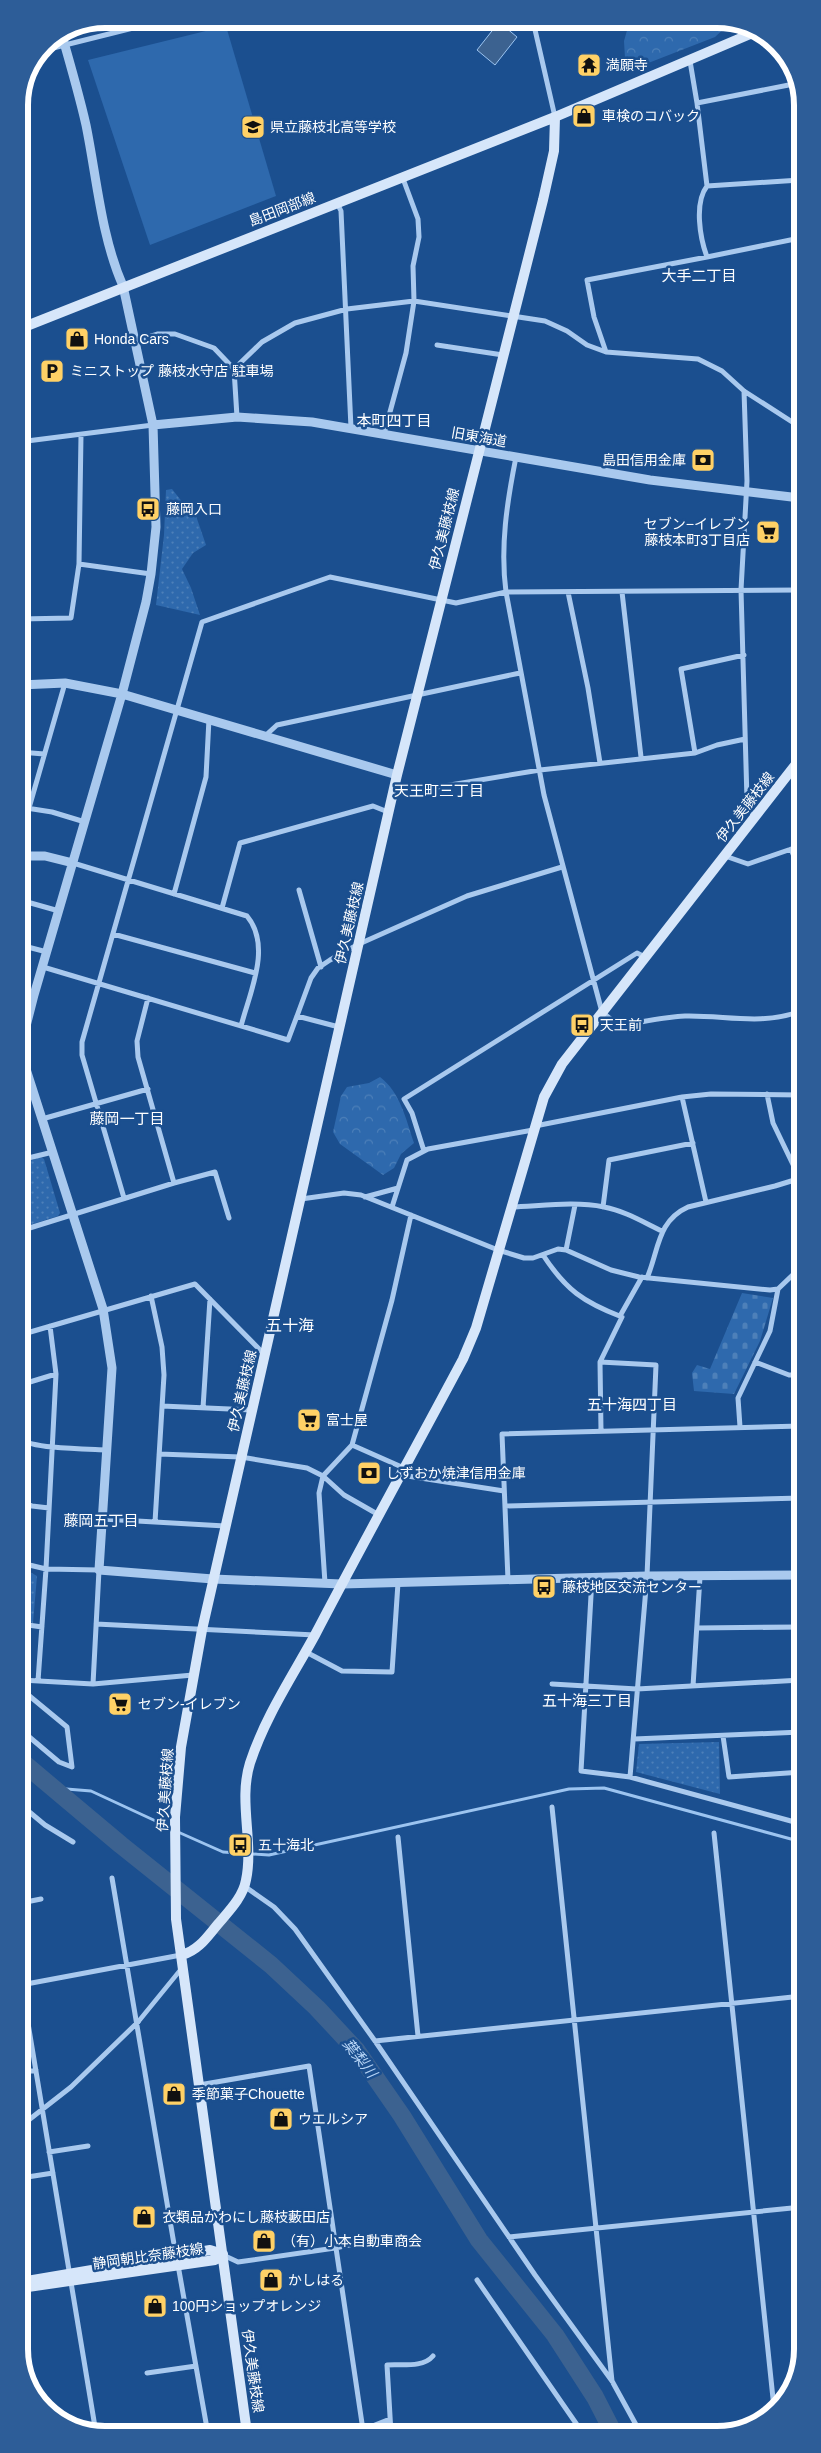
<svg xmlns="http://www.w3.org/2000/svg" width="821" height="2453" font-family="Arial,'Noto Sans JP',sans-serif">
<defs>
<pattern id="grass-dots" width="8" height="8" patternUnits="userSpaceOnUse" patternTransform="scale(1.25)"><rect width="8" height="8" fill="#2e69ad"/><path d="M2 2h.1M6 6h.1" fill="none" stroke="#4d80b9" stroke-width="1.8" stroke-linecap="round"/></pattern>
<pattern id="forest-crowns" width="20" height="18" patternUnits="userSpaceOnUse" patternTransform="scale(1.25)"><rect width="20" height="18" fill="#2e69ad"/><path d="M2 6a3 3 0 1 1 6 0M12 15a3 3 0 1 1 6 0" fill="none" stroke="#4d80b9"/></pattern>
<pattern id="cemetery-stones" width="16" height="16" patternUnits="userSpaceOnUse" patternTransform="scale(1.25)"><rect width="16" height="16" fill="#2e69ad"/><path d="M2 7V4a2 2 0 0 1 4 0v3zM10 15v-3a2 2 0 0 1 4 0v3z" fill="#4d80b9"/></pattern>
</defs>
<rect width="100%" height="100%" fill="#1b4f8f"/>
<path fill="url(#grass-dots)" d="M172,489L183,503L195,513L206,545L193,553L182,569L191,588L200,615L156,605L164,535L166,490Z
M41,1157L44,1159L60,1213L58,1216L20,1228V1164Z
M21,1567L37,1576L33,1623L21,1618Z
M719,1742L720,1794L636,1772L639,1744Z"/>
<path fill="url(#forest-crowns)" d="M723,19L730,23L715,37L638,67L625,58L624,41L630,20Z
M380,1077C400,1092 406,1119 414,1143L401,1154L394,1168L383,1175L340,1144L333,1132L341,1096L347,1087L369,1083Z"/>
<path fill="url(#cemetery-stones)" d="M742,1293L773,1298L760,1341L734,1394L694,1391L692,1373L697,1365L710,1369Z"/>
<path fill="#2e69ad" d="M226,26L276,196L150,245L88,60Z"/>
<path fill="#3c6290" stroke="#9cc4f0" d="M499,22L517,37L495,65L477,50Z"/>
<g fill="none" stroke-linecap="round" stroke-linejoin="round">
<path stroke="#9cc4f0" stroke-width="3" d="M54,1788L91,1791L173,1829
M178,1832L223,1852L269,1855L569,1789L604,1788L802,1842"/>
<path stroke="#3c6290" stroke-width="18" d="M21,1761L121,1845L271,1965L317,2008L357,2051L402,2116L479,2240L555,2335L595,2397L613,2432"/>
<path stroke="#a9c9ee" stroke-width="4.5" d="M138,2022L182,1968"/>
<path stroke="#a9c9ee" stroke-width="5" d="M533,21L555,117
M41,51L149,24
M690,61L697,103L707,186C694,203 700,238 707,257L800,238
M697,103L799,83
M707,186L800,180
M337,203L341,211L351,428
M136,341L158,334H175L214,348L234,369L237,417
M437,345L503,355
M606,352L594,317L587,280L707,257
M234,369L262,342L295,323L347,309L414,301L545,321L567,331L587,345L606,352L698,359L722,371L744,391L800,427
M744,391L747,481L741,590L747,800L754,818
M384,434L406,353L414,301L413,266L419,237L418,219L402,176
M19,442L153,425
M516,457C507,502 500,547 506,592L544,795L602,1012L619,1026C641,1022 663,1017 685,1016C726,1015 760,1026 801,1011
M19,541L26,618
M79,564L81,435
M568,592L588,688L600,763
M622,592L641,757
M20,619L71,618L79,564L151,574
M265,736L277,725L520,673
M20,752L44,754
M695,753L681,669L744,655
M414,791L540,770L695,753L717,745L745,739
M20,807L52,812L85,822
M29,808L65,683
M791,849L800,871
M725,856L748,864L800,846
M73,863L247,916C272,946 250,992 241,1026
M299,890L321,967
M174,894L206,777L209,719
M20,900L59,911
M222,908L240,843L373,806L388,812
M113,934L255,973
M20,945L47,952
M43,967L288,1040L297,1016L339,1027
M20,990L34,995
M148,998L137,1041L138,1057L174,1183
M297,1016L311,978L318,968L330,960L359,944L467,896L562,867
M767,1094L773,1123L799,1177
M682,1097L706,1202
M42,1119L148,1089
M535,1126L682,1097L711,1094L801,1095
M424,1151L412,1113L404,1099L637,953L645,957
M20,1160L53,1152
M365,1197L398,1188
M124,1198L82,1055V1042C122,902 162,762 202,622L330,577L456,603L506,592L800,590
M301,1199L344,1193L361,1195L498,1250L524,1258H533L558,1249L566,1250L611,1270L639,1277L770,1290L778,1289L801,1267
M392,1207L407,1160L428,1149L533,1130
M511,1207C541,1206 575,1201 604,1207C625,1211 643,1222 662,1231
M603,1207L609,1160L693,1143
M20,1231L174,1183L215,1172L229,1218
M566,1250L575,1205
M543,1255C566,1290 583,1302 622,1317L600,1362L601,1431
M647,1278C659,1250 657,1221 688,1207L775,1186L801,1178
M151,1296L162,1347L164,1375L155,1522
M620,1316L642,1277
M20,1335L195,1284L264,1354
M600,1362L656,1365L647,1576L630,1777
M755,1362L789,1375H801
M20,1385L56,1374
M162,1406L252,1410
M203,1408L210,1299
M740,1427L738,1398L770,1331L778,1289
M20,1439C33,1449 88,1449 107,1450
M352,1445L392,1300L411,1215
M159,1454L241,1457L307,1468L323,1476L344,1495L379,1515
M401,1475L504,1491
M21,1501L32,1506L49,1508
M505,1506L801,1498
M102,1519L225,1526
M21,1563L46,1569L99,1570L93,1684
M592,1578L581,1771L630,1777L802,1824
M508,1580L502,1434L801,1426
M325,1583L319,1493L323,1476L352,1445L404,1468
M21,1624L42,1627
M96,1624L315,1635
M697,1628L801,1627
M306,1652L342,1671L392,1672L398,1583
M21,1680L93,1684L193,1675
M38,1681L46,1569L56,1374L50,1326
M552,1684L637,1689L801,1680
M693,1686L700,1577
M21,1689L67,1727L72,1767L59,1762L21,1730
M723,1736L729,1777L802,1772
M634,1739L801,1732
M21,1805L45,1825L73,1842
M552,1807L612,2381
M714,1833L774,2408
M398,1837L418,2036
M112,1878L176,2256
M244,1886L274,1907L295,1929L375,2041L535,2275L612,2381L640,2432
M21,1903L41,1899
M21,1981L96,2433
M21,1985L181,1955
M375,2041L802,1996
M21,2073L36,2070
M199,2085L309,2066L363,2430
M21,2126L71,2087L138,2022
M49,2152L88,2146
M21,2178L53,2173
M509,2237L802,2207
M223,2255L238,2262L335,2248L390,2236
M178,2265L208,2434
M477,2280L582,2432
M147,2373L196,2366
M690,2432L749,2425
M355,2433L390,2419
M391,2433L387,2365C402,2364 423,2368 433,2356"/>
<path stroke="#a9c9ee" stroke-width="9" d="M61,32C70,63 79,94 86,125C97,179 101,236 123,286L153,425L156,527L151,574L146,602L122,694L34,995L24,1034L22,1048L24,1063L103,1309L112,1368L99,1570L213,1579L342,1584L647,1576L801,1575
M153,425L237,417L312,422L650,480L800,498
M20,685L65,683L122,694L397,775
M20,856H45L73,863"/>
<path stroke="#d6e6fa" stroke-width="10" d="M19,329L555,117L755,32
M182,1955C199,1950 207,1937 218,1924C229,1911 243,1897 246,1880C254,1842 238,1801 250,1763C265,1717 292,1677 315,1635C363,1543 414,1451 463,1359L476,1328L544,1097L562,1064L800,759
M21,2282L210,2250L223,2254
M21,2288L215,2260L223,2254
M247,2433L176,1919L175,1817L181,1747L202,1630L397,775L543,200L554,151L555,117"/>
</g>
<defs>
<g id="temple-square" transform="scale(1.25)"><rect x="-9" y="-9" width="18" height="18" rx="4" fill="#ffd166" stroke="#1b4f8f"/><path d="M0-6L5-2H3V0L6.5 2.5H4V6H1.5V3h-3V6H-4V2.5H-6.5L-3 0V-2H-5Z" fill="#111"/></g>
<g id="shop-square" transform="scale(1.25)"><rect x="-9" y="-9" width="18" height="18" rx="4" fill="#ffd166" stroke="#1b4f8f"/><path d="M-5-2.5h2.3a2.7 3.5 0 0 1 5.4 0H5L5.5 6h-11ZM-1.5-2.5h3a1.5 2.3 0 0 0-3 0Z" fill="#111"/></g>
<g id="school-square" transform="scale(1.25)"><rect x="-9" y="-9" width="18" height="18" rx="4" fill="#ffd166" stroke="#1b4f8f"/><path d="M0-5L7-2L0 1L-7-2ZM-4 1L0 2.5L4 1V4Q0 6-4 4Z" fill="#111"/></g>
<g id="parking-square" transform="scale(1.25)"><rect x="-9" y="-9" width="18" height="18" rx="4" fill="#ffd166" stroke="#1b4f8f"/><path d="M-3.5-5.5H1a3.5 3.5 0 0 1 0 7H-1V5.5H-3.5ZM-1-3.4V-.6H.8a1.4 1.4 0 0 0 0-2.8Z" fill="#111"/></g>
<g id="bank-square" transform="scale(1.25)"><rect x="-9" y="-9" width="18" height="18" rx="4" fill="#ffd166" stroke="#1b4f8f"/><path d="M-6-4H6V4H-6ZM0-2.3a2.3 2.3 0 1 0 0 4.6a2.3 2.3 0 1 0 0-4.6Z" fill="#111"/></g>
<g id="bus-square" transform="scale(1.25)"><rect x="-9" y="-9" width="18" height="18" rx="4" fill="#ffd166" stroke="#1b4f8f"/><path d="M-5-6H5V4H4V6H2V4H-2V6H-4V4H-5ZM-3.5-4V0h7V-4ZM-3.5 1.2v1.5H-2V1.2ZM2 1.2v1.5H3.5V1.2Z" fill="#111"/></g>
<g id="supermarket-square" transform="scale(1.25)"><rect x="-9" y="-9" width="18" height="18" rx="4" fill="#ffd166" stroke="#1b4f8f"/><path d="M-6-5.5h2.5l.6 2H6L4.5 2H-2.5L-4.4-4H-6ZM-1.5 3.2a1.3 1.3 0 1 0 .1 0ZM3 3.2a1.3 1.3 0 1 0 .1 0Z" fill="#111"/></g>
</defs>
<g fill-rule="evenodd">
<use href="#temple-square" x="589" y="65"/>
<use href="#shop-square" x="584" y="116"/>
<use href="#school-square" x="253" y="127"/>
<use href="#shop-square" x="77" y="339"/>
<use href="#parking-square" x="52" y="371"/>
<use href="#bank-square" x="703" y="460"/>
<use href="#bus-square" x="148" y="509"/>
<use href="#supermarket-square" x="768" y="532"/>
<use href="#bus-square" x="582" y="1025"/>
<use href="#supermarket-square" x="309" y="1420"/>
<use href="#bank-square" x="369" y="1473"/>
<use href="#bus-square" x="544" y="1587"/>
<use href="#supermarket-square" x="120" y="1704"/>
<use href="#bus-square" x="240" y="1845"/>
<use href="#shop-square" x="174" y="2094"/>
<use href="#shop-square" x="281" y="2119"/>
<use href="#shop-square" x="144" y="2217"/>
<use href="#shop-square" x="264" y="2241"/>
<use href="#shop-square" x="271" y="2280"/>
<use href="#shop-square" x="155" y="2306"/>
</g>
<g text-anchor="middle" dominant-baseline="central" stroke-width="5" stroke-linejoin="round" paint-order="stroke">
<g font-size="14" fill="#fff" stroke="#1b4f8f" text-anchor="start">
<text x="606" y="65">満願寺</text>
<text x="602" y="116">車検のコバック</text>
<text x="270" y="127">県立藤枝北高等学校</text>
<text x="94" y="339">Honda Cars</text>
<text x="70" y="371">ミニストップ 藤枝水守店 駐車場</text>
<text x="686" y="460" text-anchor="end">島田信用金庫</text>
<text x="166" y="509">藤岡入口</text>
<text x="750" y="524" text-anchor="end">セブン−イレブン<tspan x="750" dy="16">藤枝本町3丁目店</tspan></text>
<text x="600" y="1025">天王前</text>
<text x="326" y="1420">富士屋</text>
<text x="386" y="1473">しずおか焼津信用金庫</text>
<text x="562" y="1587">藤枝地区交流センター</text>
<text x="138" y="1704">セブン-イレブン</text>
<text x="258" y="1845">五十海北</text>
<text x="192" y="2094">季節菓子Chouette</text>
<text x="298" y="2119">ウエルシア</text>
<text x="162" y="2217">衣類品かわにし藤枝藪田店</text>
<text x="282" y="2241">（有）小本自動車商会</text>
<text x="288" y="2280">かしはる</text>
<text x="172" y="2306">100円ショップオレンジ</text>
</g>
<g font-size="14" fill="#fff" stroke="#1b4f8f">
<text transform="translate(282 209) rotate(-21)">島田岡部線</text>
<text transform="translate(479 437) rotate(10)">旧東海道</text>
<text transform="translate(444 529) rotate(-76)">伊久美藤枝線</text>
<text transform="translate(745 807) rotate(-52)">伊久美藤枝線</text>
<text transform="translate(349 923) rotate(-77)">伊久美藤枝線</text>
<text transform="translate(242 1391) rotate(-77)">伊久美藤枝線</text>
<text transform="translate(165 1790) rotate(-86)">伊久美藤枝線</text>
<text transform="translate(148 2256) rotate(-8)">静岡朝比奈藤枝線</text>
<text transform="translate(253 2371) rotate(82)">伊久美藤枝線</text>
</g>
<g font-size="15" fill="#fff" stroke="#1b4f8f">
<text x="699" y="275">大手二丁目</text>
<text x="394" y="420">本町四丁目</text>
<text x="439" y="790">天王町三丁目</text>
<text x="127" y="1118">藤岡一丁目</text>
<text x="632" y="1404">五十海四丁目</text>
<text x="101" y="1520">藤岡五丁目</text>
<text x="587" y="1700">五十海三丁目</text>
</g>
<g font-size="15" font-style="italic" fill="#b5d3f5" stroke="#1b4f8f">
<text transform="translate(360 2058) rotate(52)">葉梨川</text>
</g>
<g font-size="16" fill="#fff" stroke="#1b4f8f">
<text x="290" y="1325">五十海</text>
</g>
</g>
<path d="M0 0H821V2453H0ZM105 28H717A77 77 0 0 1 794 105V2349A77 77 0 0 1 717 2426H105A77 77 0 0 1 28 2349V105A77 77 0 0 1 105 28Z" fill="#2d5d98" fill-rule="evenodd"/>
<path fill="none" stroke="#fff" stroke-width="6" d="M105 28H717A77 77 0 0 1 794 105V2349A77 77 0 0 1 717 2426H105A77 77 0 0 1 28 2349V105A77 77 0 0 1 105 28Z"/>
</svg>
